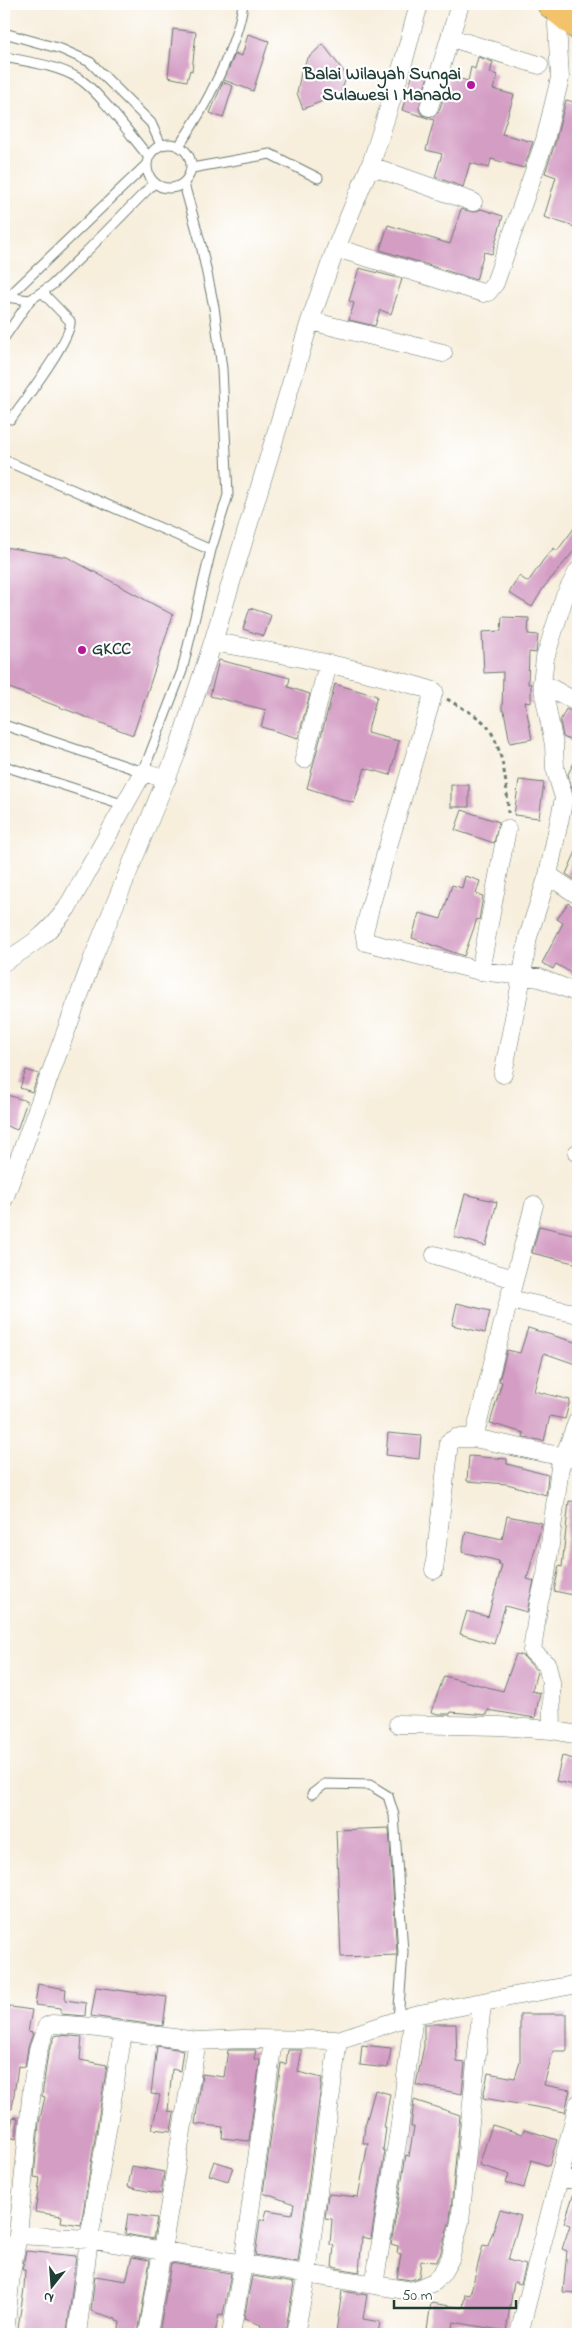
<svg xmlns="http://www.w3.org/2000/svg" width="582" height="2338" font-family="'Indie Flower',sans-serif">
<rect width="100%" height="100%" fill="#fff"/>
<filter id="ink" filterUnits="userSpaceOnUse"><feTurbulence type="fractalNoise" baseFrequency=".02" numOctaves="2"/><feDisplacementMap in="SourceGraphic" scale="10" xChannelSelector="R" yChannelSelector="G"/><feConvolveMatrix kernelMatrix="1 2 1 2 8 2 1 2 1" color-interpolation-filters="sRGB"/></filter>
<filter id="wash" filterUnits="userSpaceOnUse"><feTurbulence type="fractalNoise" baseFrequency=".0096" numOctaves="4" result="noise"/><feDisplacementMap in="SourceGraphic" scale="20" xChannelSelector="R" yChannelSelector="G"/><feGaussianBlur stdDeviation="1.12" result="paint"/><feColorMatrix in="noise" values="0 0 0 0 0 0 0 0 0 0 0 0 0 0 0 0 0 1.4 0 .05"/><feComposite in="paint" operator="in"/></filter>
<g filter="url(#wash)">
<rect width="100%" height="100%" fill="#f7eedc"/>
<g id="blocks">
<path fill="#d49dc4" d="M173,29L196,32L192,71L190,70L187,81L168,77Z
M248,34L269,41L253,91L224,80L235,54L242,56Z
M323,44L347,76L340,94L303,109L297,93L301,73L307,59Z
M478,57L493,62L490,73L498,75L493,89L514,95L502,134L533,142L524,168L491,159L489,168L470,163L463,187L435,177L442,154L426,150L434,120L402,110L415,67L429,72L419,109L422,115L431,117L439,111L450,76L468,81L471,67L475,69Z
M223,82L233,86L223,118L210,113Z
M566,100L578,103V228L544,217L556,177L545,173L555,143Z
M461,209L474,212L481,209L503,216L492,254L484,252L476,280L380,250L388,225L450,244Z
M359,268L402,279L391,314L380,310L375,326L349,320L354,303L349,301Z
M578,523V546L544,587L532,607L509,593L519,576L528,582L544,559L554,548L557,551Z
M4,547L67,557L173,615L133,735L4,686Z
M250,608L271,615L264,636L243,629Z
M502,617L529,618L528,634L538,635L536,653L529,652L528,684H531V703L525,702L532,739L510,743L504,711H502L503,672L484,673L482,632L501,631Z
M219,660L290,678L288,687L310,694L298,738L261,727L266,710L210,696Z
M335,684L377,696L367,733L399,741L390,775L365,768L354,803L307,788Z
M566,709L578,714V744L563,737L560,721Z
M578,755V794L573,792L568,774Z
M519,780L544,783L539,818L514,815Z
M451,785H469V807H451Z
M462,810L499,822L494,843L455,830Z
M578,847V882L566,874Z
M465,876L480,881L476,894L483,896L479,920L477,919L464,956L412,938L419,913L441,919L452,885L462,888Z
M568,903L578,910V977L556,964L553,969L542,963L563,923L557,919Z
M26,1070L39,1074L32,1092L20,1088Z
M4,1094L27,1101L17,1130L4,1125Z
M465,1194L497,1202L486,1246L454,1237Z
M539,1226L578,1235V1264L532,1253Z
M457,1303L490,1311L485,1333L452,1325Z
M528,1328L578,1343V1365L544,1353L534,1391L570,1400L565,1419L550,1416L544,1441L523,1437L524,1433L490,1423L502,1382L499,1381L507,1350L520,1353Z
M388,1433L421,1436L419,1459L386,1455Z
M469,1456L507,1459V1464L548,1475L546,1495L507,1484L467,1481Z
M569,1501L578,1502V1596L554,1591L559,1566L562,1567Z
M507,1516L542,1523L527,1579L534,1581L527,1612L505,1606L494,1644L460,1634L467,1611L488,1617L502,1565L498,1564L499,1561L462,1552L466,1531L502,1539Z
M516,1654L523,1656L537,1671L532,1691L540,1693L535,1718L488,1710L487,1715L451,1712L450,1714H438L431,1712L444,1676L503,1691Z
M562,1756L578,1760V1786L556,1781Z
M389,1828L397,1955L341,1957L336,1830Z
M38,1984L66,1989L65,2000L86,2003L85,2016L61,2014V2008L35,2005Z
M96,1987L167,1997L163,2026L91,2016Z
M4,2006L32,2010L28,2032L33,2033L28,2048L25,2067L18,2066L12,2109L4,2108Z
M520,2014H567V2051H553L544,2085L570,2090L565,2112L483,2098L488,2073L515,2078L520,2062Z
M424,2024H456L457,2062L465,2063L462,2094L416,2085L424,2046Z
M59,2035L82,2037L80,2060L107,2065L81,2225L61,2222L62,2216L35,2212L40,2178L34,2177L39,2123L45,2097L42,2096L43,2089L48,2053L55,2036Z
M362,2045L391,2048L388,2068L360,2065Z
M157,2046L183,2050L180,2071L172,2069L168,2111L174,2112L171,2131L152,2129L160,2095L151,2094Z
M228,2050H256L254,2059L260,2060L249,2141L222,2138L223,2127L195,2124L202,2074L224,2077Z
M288,2050H302L298,2072L322,2078L298,2262L255,2255L260,2220H264L267,2210L292,2214L294,2204L263,2193L281,2063L286,2064Z
M375,2090L390,2094L384,2128H386L383,2150L385,2151L371,2239L362,2237L359,2272L332,2267L334,2246L330,2245L332,2219L325,2218L328,2194L358,2197L368,2143H363L365,2126Z
M414,2100L460,2115L450,2220L440,2255L436,2262L421,2261L419,2277L411,2280L397,2278L401,2254L397,2253L398,2246L391,2244L406,2155L409,2156L414,2127H411Z
M13,2117L18,2118L16,2139L9,2137Z
M492,2125L522,2134L524,2129L557,2140L549,2166L531,2160L524,2188L506,2183L509,2174L479,2165Z
M214,2161L233,2167L228,2181L209,2175Z
M132,2166L164,2172L161,2194L128,2187Z
M575,2190H578V2293L563,2292L567,2251L562,2249L570,2225L564,2223Z
M500,2210L521,2216L508,2260L526,2265L521,2284L514,2282L506,2331L453,2322L451,2333L427,2329L431,2303L463,2308L465,2294L470,2295L483,2245L488,2246Z
M128,2214L157,2218L153,2239L125,2234Z
M26,2251L76,2256L67,2334H17L24,2289L25,2270H22Z
M132,2257L150,2260L138,2334H118L120,2322L116,2321V2319L91,2311L95,2276L126,2281Z
M171,2263L231,2273L223,2315L219,2314L215,2334H159Z
M252,2276L294,2283L285,2334H259L261,2325L244,2319Z
M342,2291L367,2295L363,2319L380,2322L378,2334L336,2332Z"/>
</g>
</g>
<g filter="url(#ink)">
<use href="#blocks" fill-opacity="0" stroke="#6b7b6f" stroke-width="1"/>
<g fill="none" stroke-linecap="round" stroke-linejoin="round">
<g stroke="#6b7b6f" stroke-width="11">
<path id="lane" d="M4,33L61,49L90,62L151,123L161,145
M4,57C29,62 56,65 78,78C98,90 132,137 148,156
M147 166a22 22 0 1 1 44 0a22 22 0 1 1-44 0Z
M179,146C204,110 237,47 243,4
M192,168L270,154L318,178
M5,297L30,300
M4,301L146,165
M4,338L30,300L52,285L86,252L154,183
M11,419C22,404 74,335 70,321L42,292
M4,460L211,550
M4,725L143,772L182,671L211,550L228,495L222,369L214,307L201,245L184,184
M4,766L125,805
M312,1794L325,1784L370,1785L388,1796L394,1815L403,1952L398,2021"/>
</g>
<g stroke="#6b7b6f" stroke-width="19">
<path id="street" d="M451,38L539,65
M429,107L460,4
M371,166L473,202
M336,248L483,293L488,292L495,283L545,140L560,78L557,24L559,11
M310,321L443,353
M578,571L564,598L545,658L542,683L554,745L555,768L564,798L548,875L528,937L522,976L540,978L578,993
M213,642C287,654 362,669 434,691L371,904L364,932L366,942L480,971L507,829
M542,683L578,703
M304,759L328,664
M548,875L578,895
M4,962C32,945 47,935 67,908L143,772L167,779
M480,971L522,976L503,1074
M577,1153H578
M4,1199L93,958L176,755L213,642L310,321L336,248L372,161L404,60L419,4
M435,1255L514,1279
M509,1299L534,1205
M578,1314L509,1299L474,1438L578,1460
M578,1420L560,1467L546,1575L539,1602L532,1651L547,1665L551,1682L552,1730L578,1735
M434,1570L449,1442L456,1438H474
M398,1724L500,1726L552,1730
M123,2033L89,2239L412,2291L434,2282L442,2273L450,2259L460,2222L482,2003
M559,2178L578,2180
M18,2235L89,2239L77,2334
M374,2285L399,2131L414,2015
M5,2334L11,2273L18,2235L32,2088L38,2050L47,2026L52,2024L82,2026L197,2041L243,2039L338,2040L414,2015L578,1984
M148,2334L197,2041
M231,2334L243,2264L273,2040
M295,2334L307,2274L338,2040
M519,2334L578,2104"/>
</g>
<g stroke="#6b7b6f" stroke-width="29">
<path id="highway" d="M551,4L578,26"/>
</g>
<path stroke="#6b7b6f" stroke-width="3" stroke-dasharray="4 4" stroke-linecap="butt" d="M447,699C458,706 471,712 481,720C502,736 508,788 508,813"/>
<use href="#lane" stroke="#fff" stroke-width="9"/>
<use href="#street" stroke="#fff" stroke-width="18"/>
<use href="#highway" stroke="#f2c36a" stroke-width="28"/>
</g>
</g>
<g fill="#b5179e" stroke="#fff" stroke-width="2">
<circle cx="471" cy="85" r="5"/>
<circle cx="82" cy="650" r="5"/>
</g>
<g text-anchor="middle" dominant-baseline="central" stroke-width="4.5" stroke-linejoin="round" paint-order="stroke">
<g font-size="18" font-weight="bold" fill="#1f3d34" stroke="#fff" text-anchor="end">
<text x="461" y="75">Balai Wilayah Sungai<tspan x="461" dy="21">Sulawesi I Manado</tspan></text>
<text x="92" y="650" text-anchor="start">GKCC</text>
</g>
</g>
<rect width="582" height="2338" fill="none" stroke="#fff" stroke-width="20"/>
<g transform="translate(52 2286) rotate(197)" stroke="#ffffff" stroke-width="4" paint-order="stroke">
<path d="M0-4L9 19L0 12L-9 19Z" fill="#1f3d34"/>
<text y="-8" font-size="14" font-weight="bold" text-anchor="middle" fill="#1f3d34">N</text>
</g>
<path d="M394 2300v8h122v-8" fill="none" stroke="#1f3d34" stroke-width="2.5"/>
<text x="402" y="2300" font-size="15" fill="#1f3d34" stroke="#ffffff" stroke-width="4" paint-order="stroke">50 m</text>
</svg>
